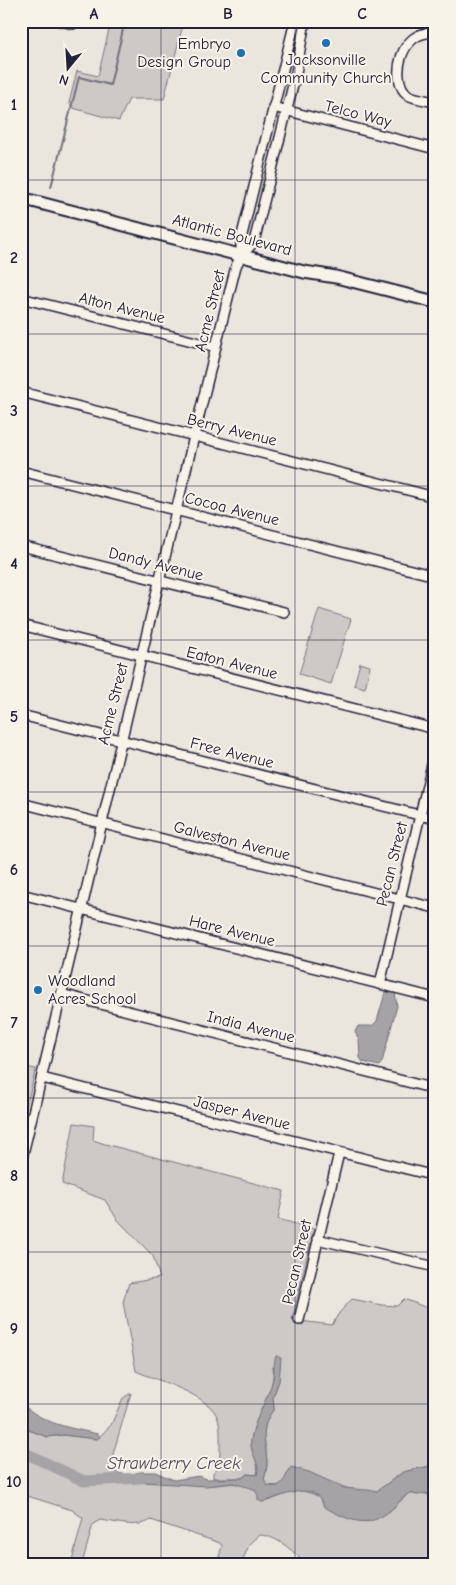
<svg xmlns="http://www.w3.org/2000/svg" width="456" height="1585" font-family="'Comic Neue',sans-serif">
<rect width="100%" height="100%" fill="#eae6de"/>
<filter id="ink" filterUnits="userSpaceOnUse"><feTurbulence type="fractalNoise" baseFrequency=".02" numOctaves="2"/><feDisplacementMap in="SourceGraphic" scale="10" xChannelSelector="R" yChannelSelector="G"/><feConvolveMatrix kernelMatrix="1 2 1 2 8 2 1 2 1" color-interpolation-filters="sRGB"/></filter>
<g filter="url(#ink)">
<path fill="#cdc9c6" stroke="#787680" d="M111,21H184L164,99H129L119,121L73,108L69,103L77,71L98,76Z
M319,609L351,619L331,684L299,674Z
M360,663L370,666L365,688L354,685Z
M21,1066L36,1069L21,1126Z
M74,1123L94,1126L93,1140L105,1144L284,1191L278,1219L314,1229L292,1320L332,1325L339,1313L352,1299L382,1305L397,1306L404,1299L435,1311V1465L403,1472L377,1491H355L331,1482L287,1474L285,1481L279,1486L267,1485L264,1479C274,1453 253,1434 274,1409L273,1397L279,1381L273,1366C276,1393 254,1415 251,1441C250,1454 261,1463 257,1475L247,1474L242,1478H213V1473L220,1465C219,1451 222,1432 218,1419C211,1395 158,1381 136,1371L123,1302L129,1283L160,1278L153,1256L117,1219L105,1200L62,1184Z
M131,1393L108,1471L128,1475L126,1480C152,1483 178,1483 204,1485C220,1487 239,1478 254,1489C258,1492 260,1498 262,1502C275,1500 286,1492 300,1491C312,1490 354,1515 367,1522L390,1511L409,1493L418,1495L421,1492L431,1496L435,1494V1564H304C295,1551 275,1535 259,1535L250,1543L241,1564H217L222,1546L220,1543L151,1520C137,1529 116,1522 100,1520L93,1524L82,1564H71L83,1518L72,1510L21,1494V1427L47,1437L63,1435L97,1439L111,1425L123,1398Z"/>
<path fill="#a6a3a6" stroke="#716f7b" d="M386,990L395,993L397,1006L382,1062L379,1066L363,1062L360,1058L359,1039L355,1032L358,1026H372L377,1021Z
M276,1356L281,1358L279,1381L273,1397L274,1409C253,1434 274,1453 264,1479L267,1485C282,1491 285,1477 291,1467L309,1472L344,1488L377,1491L403,1472L435,1465V1494L431,1496L426,1493L418,1495L409,1493C402,1498 397,1504 392,1509C367,1531 349,1520 324,1507C315,1477 281,1498 262,1502L258,1500V1495L254,1489L233,1483L206,1486L126,1481L128,1475L140,1472H155L174,1480L199,1476L207,1479L242,1478L247,1474L257,1475C261,1463 250,1454 251,1442C253,1419 268,1401 273,1379C275,1371 273,1364 276,1356Z
M21,1403C43,1424 70,1428 98,1434L100,1437L97,1439L63,1435L47,1437L21,1427Z"/>
<g fill="none" stroke-linecap="round" stroke-linejoin="round">
<path stroke="#716f7b" stroke-width="2" d="M51,187L79,77L110,85L125,21"/>
<path stroke="#a6a3a6" stroke-width="11" d="M21,1451L84,1481L140,1478"/>
<g stroke="#22223b" stroke-width="12">
<path id="minor" d="M60,21L73,24
M435,33C400,28 389,81 408,95C415,99 427,100 435,102
M273,107L435,149
M241,256V239L295,21
M21,298L216,347
M21,392L435,497
M21,471L435,576
M21,546L284,612
M21,625L435,729
M21,715L435,819
M21,803L435,908
M21,894L435,998
M380,984L435,752
M61,994L435,1089
M42,1078L435,1176
M21,1162C94,863 161,564 236,266L241,256L254,242L296,73L305,21
M317,1239L435,1267
M299,1320L339,1153"/>
</g>
<g stroke="#22223b" stroke-width="15">
<path id="major" d="M21,198L304,272L336,277L435,302"/>
</g>
<use href="#minor" stroke="#f7f3e8" stroke-width="9"/>
<use href="#major" stroke="#f7f3e8" stroke-width="11"/>
</g>
</g>
<path fill="none" stroke="#22223b" stroke-width="1" stroke-opacity="0.55" d="M161,21V1564M295,21V1564M21,180H435M21,334H435M21,486H435M21,640H435M21,792H435M21,946H435M21,1098H435M21,1252H435M21,1404H435"/>
<g fill="#1f6fb2" stroke="#f7f3e8" stroke-width="2">
<circle cx="326" cy="43" r="5"/>
<circle cx="241" cy="53" r="5"/>
<circle cx="38" cy="990" r="5"/>
</g>
<g text-anchor="middle" dominant-baseline="central" stroke-width="4" stroke-linejoin="round" paint-order="stroke">
<g font-size="16" fill="#22223b" stroke="#f7f3e8" text-anchor="end">
<text x="231" y="44">Embryo<tspan x="231" dy="18">Design Group</tspan></text>
<text x="326" y="60" text-anchor="middle">Jacksonville<tspan x="326" dy="18">Community Church</tspan></text>
<text x="48" y="981" text-anchor="start">Woodland<tspan x="48" dy="18">Acres School</tspan></text>
</g>
<g font-size="16" fill="#22223b" stroke="#f7f3e8">
<text transform="translate(358 114) rotate(14)">Telco Way</text>
<text transform="translate(232 235) rotate(15)">Atlantic Boulevard</text>
<text transform="translate(122 308) rotate(14)">Alton Avenue</text>
<text transform="translate(210 311) rotate(-76)">Acme Street</text>
<text transform="translate(232 430) rotate(14)">Berry Avenue</text>
<text transform="translate(232 509) rotate(14)">Cocoa Avenue</text>
<text transform="translate(156 564) rotate(14)">Dandy Avenue</text>
<text transform="translate(232 663) rotate(14)">Eaton Avenue</text>
<text transform="translate(113 704) rotate(-76)">Acme Street</text>
<text transform="translate(232 753) rotate(14)">Free Avenue</text>
<text transform="translate(232 841) rotate(14)">Galveston Avenue</text>
<text transform="translate(392 864) rotate(-76)">Pecan Street</text>
<text transform="translate(232 931) rotate(14)">Hare Avenue</text>
<text transform="translate(251 1027) rotate(14)">India Avenue</text>
<text transform="translate(242 1113) rotate(14)">Jasper Avenue</text>
<text transform="translate(297 1262) rotate(-77)">Pecan Street</text>
</g>
<g font-size="18" font-style="italic" fill="#504f60" stroke="#f7f3e8">
<text x="174" y="1463">Strawberry Creek</text>
</g>
</g>
<rect width="456" height="1585" fill="none" stroke="#f7f3e8" stroke-width="55"/>
<g transform="translate(68 68) rotate(198)" stroke="#f7f3e8" stroke-width="4" paint-order="stroke">
<path d="M0-4L9 19L0 12L-9 19Z" fill="#22223b"/>
<text y="-8" font-size="14" font-weight="bold" text-anchor="middle" fill="#22223b">N</text>
</g>
<rect x="28" y="28" width="400" height="1530" fill="none" stroke="#22223b" stroke-width="2"/>
<g font-size="16" text-anchor="middle" font-weight="bold" fill="#22223b">
<text x="94" y="19">A</text>
<text x="228" y="19">B</text>
<text x="362" y="19">C</text>
<text x="14" y="110">1</text>
<text x="14" y="263">2</text>
<text x="14" y="416">3</text>
<text x="14" y="569">4</text>
<text x="14" y="722">5</text>
<text x="14" y="875">6</text>
<text x="14" y="1028">7</text>
<text x="14" y="1181">8</text>
<text x="14" y="1334">9</text>
<text x="14" y="1487">10</text>
</g>
</svg>
